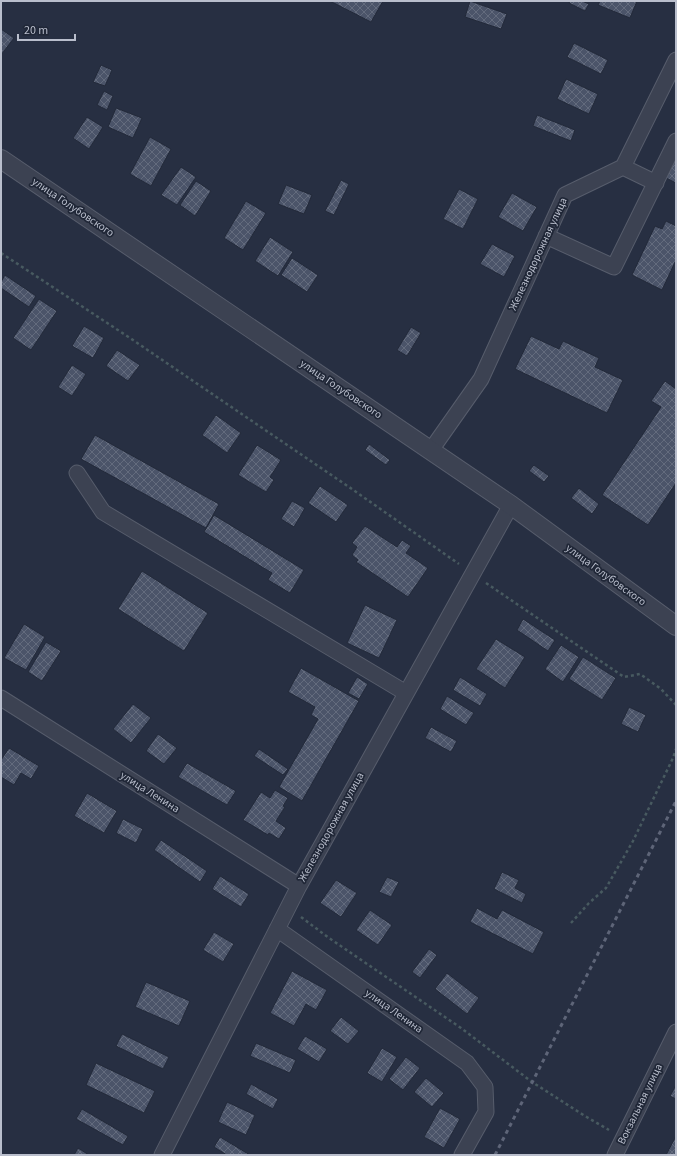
<svg xmlns="http://www.w3.org/2000/svg" width="677" height="1156" font-family="'Source Sans 3',sans-serif">
<defs>
<pattern id="building-cross-hatch" width="8" height="8" patternUnits="userSpaceOnUse"><rect width="8" height="8" fill="#4b5469"/><path d="M0 0l8 8M0 8l8-8" fill="none" stroke="#636b7d"/></pattern>
</defs>
<rect width="100%" height="100%" fill="#272f42"/>
<path fill="url(#building-cross-hatch)" stroke="#222939" d="M330,1H383L371,22Z
M470,1L507,14L501,29L465,17Z
M570,1H582L589,4L585,11L569,3Z
M600,1H637L630,18L598,5Z
M1,29L14,38L1,55Z
M574,43L608,60L601,74L567,57Z
M101,65L112,70L105,86L93,82Z
M566,79L598,94L589,114L557,99Z
M104,91L113,96L107,110L97,105Z
M116,108L142,118L133,138L108,127Z
M537,115L575,130L571,141L533,126Z
M87,117L103,127L89,149L73,138Z
M150,137L171,149L151,186L130,174Z
M673,159L676,160V183L664,177Z
M181,167L196,177L177,205L161,195Z
M341,180L349,184L334,215L325,211Z
M196,181L211,191L195,216L180,205Z
M286,185L312,195L304,214L278,204Z
M459,189L478,199L463,229L443,219Z
M512,193L537,207L523,231L498,217Z
M246,201L266,213L243,250L224,238Z
M666,221L676,226V260L662,290L632,275L655,226L662,229Z
M270,237L293,252L278,276L255,261Z
M492,244L515,256L504,277L480,264Z
M292,258L318,275L307,292L281,275Z
M5,275L36,296L29,307L1,288V282Z
M39,299L57,311L31,350L13,338Z
M84,326L104,338L93,358L72,346Z
M411,327L421,333L407,356L397,350Z
M531,336L559,349L563,341L599,358L595,367L623,380L607,413L515,369Z
M117,350L140,365L128,381L106,366Z
M72,365L86,374L72,396L58,387Z
M665,381L676,389V447L675,449L676,450V483L648,525L602,495L661,407L651,401Z
M216,415L241,433L227,453L202,435Z
M95,435L219,504L206,528L81,459Z
M369,444L390,460L386,465L365,450Z
M257,445L281,460L270,477L274,480L266,492L238,475Z
M534,465L549,476L544,482L529,471Z
M320,486L348,505L336,522L308,503Z
M579,488L599,504L592,514L571,498Z
M292,501L305,508L294,527L281,519Z
M214,515L304,570L290,593L268,580L272,573L204,532Z
M365,526L397,547L402,540L411,546L406,553L428,568L408,597L356,562L358,560L352,555L357,547L352,543Z
M142,571L208,613L184,651L118,609Z
M365,605L397,620L379,658L347,643Z
M523,619L555,640L548,651L517,630Z
M24,624L45,637L26,670L4,658Z
M496,639L525,657L505,688L476,669Z
M46,642L61,651L42,681L28,672Z
M561,645L579,657L563,682L545,669Z
M583,657L616,678L602,700L569,679Z
M301,668L359,701L302,801L279,787L318,719L311,715L315,707L288,692Z
M357,677L368,684L359,699L348,693Z
M460,677L487,694L480,706L453,690Z
M447,696L474,713L466,725L440,709Z
M133,704L151,718L131,743L113,729Z
M629,707L646,715L638,732L621,724Z
M431,727L457,741L451,752L425,738Z
M158,734L177,748L164,764L146,751Z
M9,748L39,766L31,779L21,773L14,785L1,777V760Z
M259,749L288,769L283,775L254,756Z
M187,763L236,791L227,805L178,777Z
M275,790L288,798L283,806L285,807L276,821L286,828L279,839L269,833L268,835L243,820L261,792L270,798Z
M87,793L117,811L104,833L74,816Z
M123,819L143,829L136,843L116,833Z
M161,840L207,871L200,882L154,850Z
M502,872L519,880L515,888L526,894L522,903L494,889Z
M220,876L249,894L241,907L212,889Z
M387,877L399,882L391,897L379,892Z
M336,880L357,893L341,917L320,903Z
M477,908L497,919L502,910L544,932L533,954L470,922Z
M370,910L392,925L378,945L356,930Z
M214,932L234,944L223,962L203,950Z
M429,949L437,955L420,978L412,972Z
M292,971L327,990L316,1010L306,1004L294,1026L270,1013Z
M447,973L479,998L467,1014L435,989Z
M146,982L190,1001L179,1026L135,1007Z
M341,1017L359,1031L348,1044L330,1031Z
M122,1034L169,1057L163,1069L116,1046Z
M305,1036L327,1049L319,1062L297,1049Z
M256,1043L296,1060L290,1073L250,1056Z
M382,1048L397,1057L382,1082L367,1073Z
M406,1057L420,1068L403,1090L389,1079Z
M96,1063L155,1091L144,1113L86,1085Z
M426,1078L444,1093L432,1107L414,1092Z
M251,1084L278,1099L273,1109L246,1094Z
M676,1085V1099L670,1096Z
M227,1102L255,1115L246,1135L218,1122Z
M440,1108L460,1119L444,1148L424,1137Z
M82,1109L128,1136L123,1145L76,1119Z
M676,1136V1155H666Z
M220,1137L250,1155H227L214,1147Z
M78,1148L89,1155H74Z"/>
<g fill="none" stroke-linecap="round" stroke-linejoin="round">
<g stroke="#575d6c" stroke-width="17">
<path id="minor" d="M623,167L656,183
M546,236L614,267L676,141
M431,450L481,379L565,195L623,167L676,60
M77,473L103,512L406,693
M1,698L299,886
M277,929L467,1063L485,1087L486,1112L462,1155
M162,1155L299,886L511,505
M615,1155L676,1032"/>
</g>
<g stroke="#575d6c" stroke-width="20">
<path id="tertiary" d="M1,159L511,505L676,626"/>
</g>
<path stroke="#485a60" stroke-width="2.5" stroke-dasharray="3 3" stroke-linecap="butt" d="M1,253L130,338L349,487L459,564
M486,583L624,677L640,674L661,689L676,705
M301,917L329,938L461,1028L532,1082L585,1116L609,1130
M571,923L589,903L606,888L633,841L673,758L676,749"/>
<use href="#minor" stroke="#3c4252" stroke-width="15"/>
<use href="#tertiary" stroke="#3c4252" stroke-width="18"/>
<path stroke="#5e6578" stroke-width="3" stroke-dasharray="4 4" stroke-linecap="butt" d="M495,1155L676,801"/>
</g>
<g text-anchor="middle" dominant-baseline="central" stroke-width="3.5" stroke-linejoin="round" paint-order="stroke">
<g font-size="11" fill="#b9becc" stroke="#202737">
<text transform="translate(73 207) rotate(34)">улица Голубовского</text>
<text transform="translate(538 254) rotate(-65)">Железнодорожная улица</text>
<text transform="translate(341 389) rotate(34)">улица Голубовского</text>
<text transform="translate(606 575) rotate(36)">улица Голубовского</text>
<text transform="translate(150 792) rotate(32)">улица Ленина</text>
<text transform="translate(331 827) rotate(-61)">Железнодорожная улица</text>
<text transform="translate(394 1011) rotate(35)">улица Ленина</text>
<text transform="translate(640 1104) rotate(-64)">Вокзальная улица</text>
</g>
</g>
<rect width="677" height="1156" fill="none" stroke="#b9becc" stroke-width="4"/>
<path d="M18 34v6h57v-6" fill="none" stroke="#b9becc" stroke-width="2"/>
<text x="24" y="34" font-size="12" fill="#b9becc" stroke="#202737" stroke-width="3" paint-order="stroke">20 m</text>
</svg>
